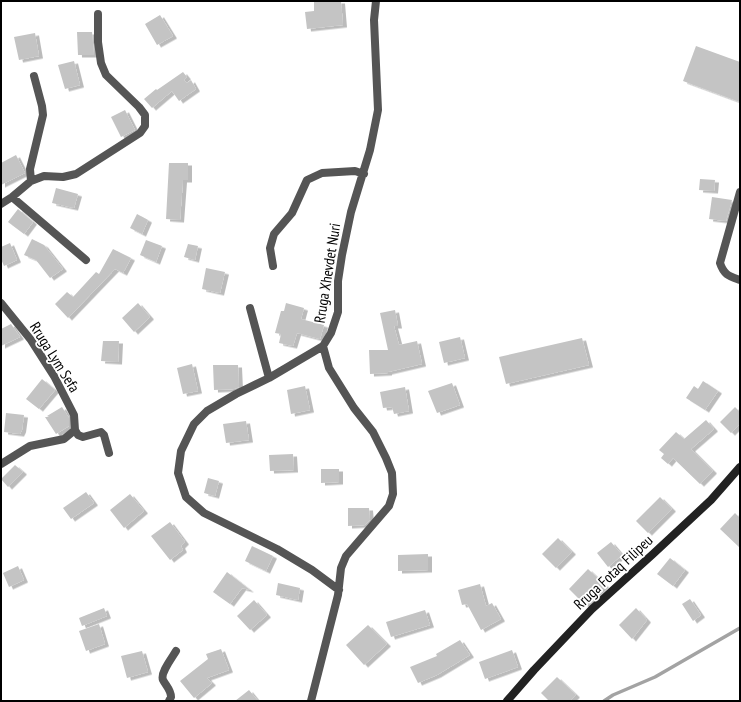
<svg xmlns="http://www.w3.org/2000/svg" width="741" height="702" font-family="'PT Sans Narrow',sans-serif">
<defs>
<filter id="shadow"><feDropShadow dx="4" dy="2.5" stdDeviation="0" flood-color="#0004"/></filter>
</defs>
<rect width="100%" height="100%" fill="#fff"/>
<g fill="none" stroke-linecap="round" stroke-linejoin="round">
<path stroke="#a3a3a3" stroke-width="3.5" d="M604,701L613,695L655,677L740,628"/>
</g>
<path fill="#c4c4c4" filter="url(#shadow)" d="M324,1H341L343,25L307,29L305,12L314,11V2Z
M160,15L173,36L157,45L145,24Z
M77,32H92L94,55H78Z
M35,33L39,56L19,60L14,37Z
M696,46L740,62V102L683,81Z
M74,61L80,85L65,89L58,65Z
M183,72L187,77L184,80L187,83L191,80L196,89L179,101L172,91L152,108L144,99L156,89L157,90Z
M125,110L135,130L121,137L111,117Z
M16,155L25,173L1,185V163Z
M169,163H188V180H183L180,220L166,219Z
M700,179L715,180L714,191L699,190Z
M56,188L78,194L74,208L52,203Z
M712,197L732,200L726,221L709,219Z
M18,209L33,222L24,234L8,222Z
M137,214L148,220L142,234L130,228Z
M32,239L44,245L63,269L50,278L36,260L24,255Z
M146,240L162,246L156,262L140,255Z
M10,243L17,260L4,266L1,259V247Z
M188,244L198,246L195,260L184,257Z
M113,249L131,258L123,273L115,269L68,318L55,304L67,292L73,297L96,272L99,274Z
M206,268L225,272L220,293L202,289Z
M138,303L150,317L134,332L122,318Z
M286,303L304,308L301,319L324,325L320,339L297,333L293,346L279,343L281,334L275,333L281,311H284Z
M395,310L398,326H394L399,345L417,341L422,364L388,372V373L370,374L369,350H388L380,313Z
M11,324L20,337L1,346V329Z
M460,337L465,358L444,363L439,342Z
M582,338L589,365L506,384L499,357Z
M103,341H119L118,362L101,361Z
M192,364L198,391L183,394L177,368Z
M213,365H238L239,387L234,389L214,390Z
M42,379L55,390L39,409L26,399Z
M703,381L718,391L705,410L686,398L694,386L698,389Z
M452,383L460,405L437,413L428,391Z
M305,386L310,410L291,414L287,390Z
M405,387L409,411L394,414L392,407L383,408L380,392Z
M62,407L69,418V426L56,434L45,417H49L47,416Z
M735,407L740,412V424L731,433L720,422Z
M6,413L24,415L22,430L20,434L4,432Z
M706,420L714,429L691,449L713,471L700,484L673,458L668,464L661,458L664,454L659,450L676,432L684,439Z
M246,421L249,440L226,443L223,424Z
M293,454L294,470L270,471L269,455Z
M15,465L23,472L8,487L1,479Z
M321,469H339V482L321,483Z
M208,478L219,481L215,496L204,493Z
M86,492L94,503L71,519L63,508Z
M130,494L144,511L124,528L110,510Z
M660,497L672,509L648,533L636,521Z
M348,508H369L370,520L365,525L348,526Z
M735,513L740,518V548L720,529Z
M170,522L185,542L181,546L183,550L170,560L151,536Z
M558,538L572,552L556,568L542,554Z
M611,542L622,555L608,567L597,553Z
M252,546L273,556L266,571L245,561Z
M428,554V570L398,571V555Z
M670,558L685,570L673,586L657,574Z
M18,566L24,580L9,587L3,573Z
M588,569L605,585L585,605L569,589Z
M227,572L250,590L242,588L230,604L213,592Z
M278,583L300,588L298,600L276,595Z
M480,584L486,606L492,603L501,619L481,630L467,604L462,605L458,590Z
M690,599L701,615L693,621L682,604Z
M254,600L267,615L250,630L237,616Z
M104,608L107,616L82,626L79,618Z
M636,608L647,620L632,639L619,625Z
M425,610L430,625L391,637L386,622Z
M99,624L105,644L86,651L79,631Z
M368,625L387,644L364,665L346,645Z
M460,640L470,655L437,675L418,683L410,667L437,656L436,654Z
M221,649L229,670L207,678L212,683L194,698L180,681L208,659L206,654Z
M512,650L518,667L485,679L479,662Z
M142,651L148,672L127,678L121,656Z
M557,677L576,695L570,701H549L541,693Z
M249,690L258,701H235Z"/>
<g fill="none" stroke-linecap="round" stroke-linejoin="round">
<path stroke="#555" stroke-width="8" d="M31,181L30,169L43,115L42,106L34,76
M740,192L720,263C724,275 729,276 740,280
M12,197L86,260
M1,204L12,197L31,181L44,176L63,177L76,174L140,133L145,126V115L139,107L106,75L101,63L98,42V14
M273,266L270,248L274,234L292,213L307,180L322,173L355,171L364,174
M1,303L31,340L54,376L74,415L75,430
M250,308L269,378
M75,430L78,435L83,437L101,432L104,435L109,453
M1,464L30,446L64,439L75,430
M339,590L312,570L277,549L204,513L186,497L178,473L181,451L194,424L207,411L236,394L269,378L313,352L323,346L331,333L338,312V281L342,255L351,212L370,150L378,110L374,20L376,1
M169,701L171,697C171,690 166,686 163,680C160,673 172,658 176,651
M311,701L338,595L341,568L346,556L389,506L393,494L392,473L386,458L373,432L354,408L329,368L323,346"/>
<path stroke="#222" stroke-width="8" d="M507,701L534,670L592,609L653,554L711,500L740,467"/>
</g>
<g text-anchor="middle" dominant-baseline="central" stroke-width="3.5" stroke-linejoin="round" paint-order="stroke">
<g font-size="15" fill="#000" stroke="#fff">
<text transform="translate(327 273) rotate(-81)">Rruga Xhevdet Nuri</text>
<text transform="translate(55 357) rotate(58)">Rruga Lym Sefa</text>
<text transform="translate(613 572) rotate(-43)">Rruga Fotaq Filipeu</text>
</g>
</g>
<rect width="741" height="702" fill="none" stroke="#000000" stroke-width="4"/>
</svg>
